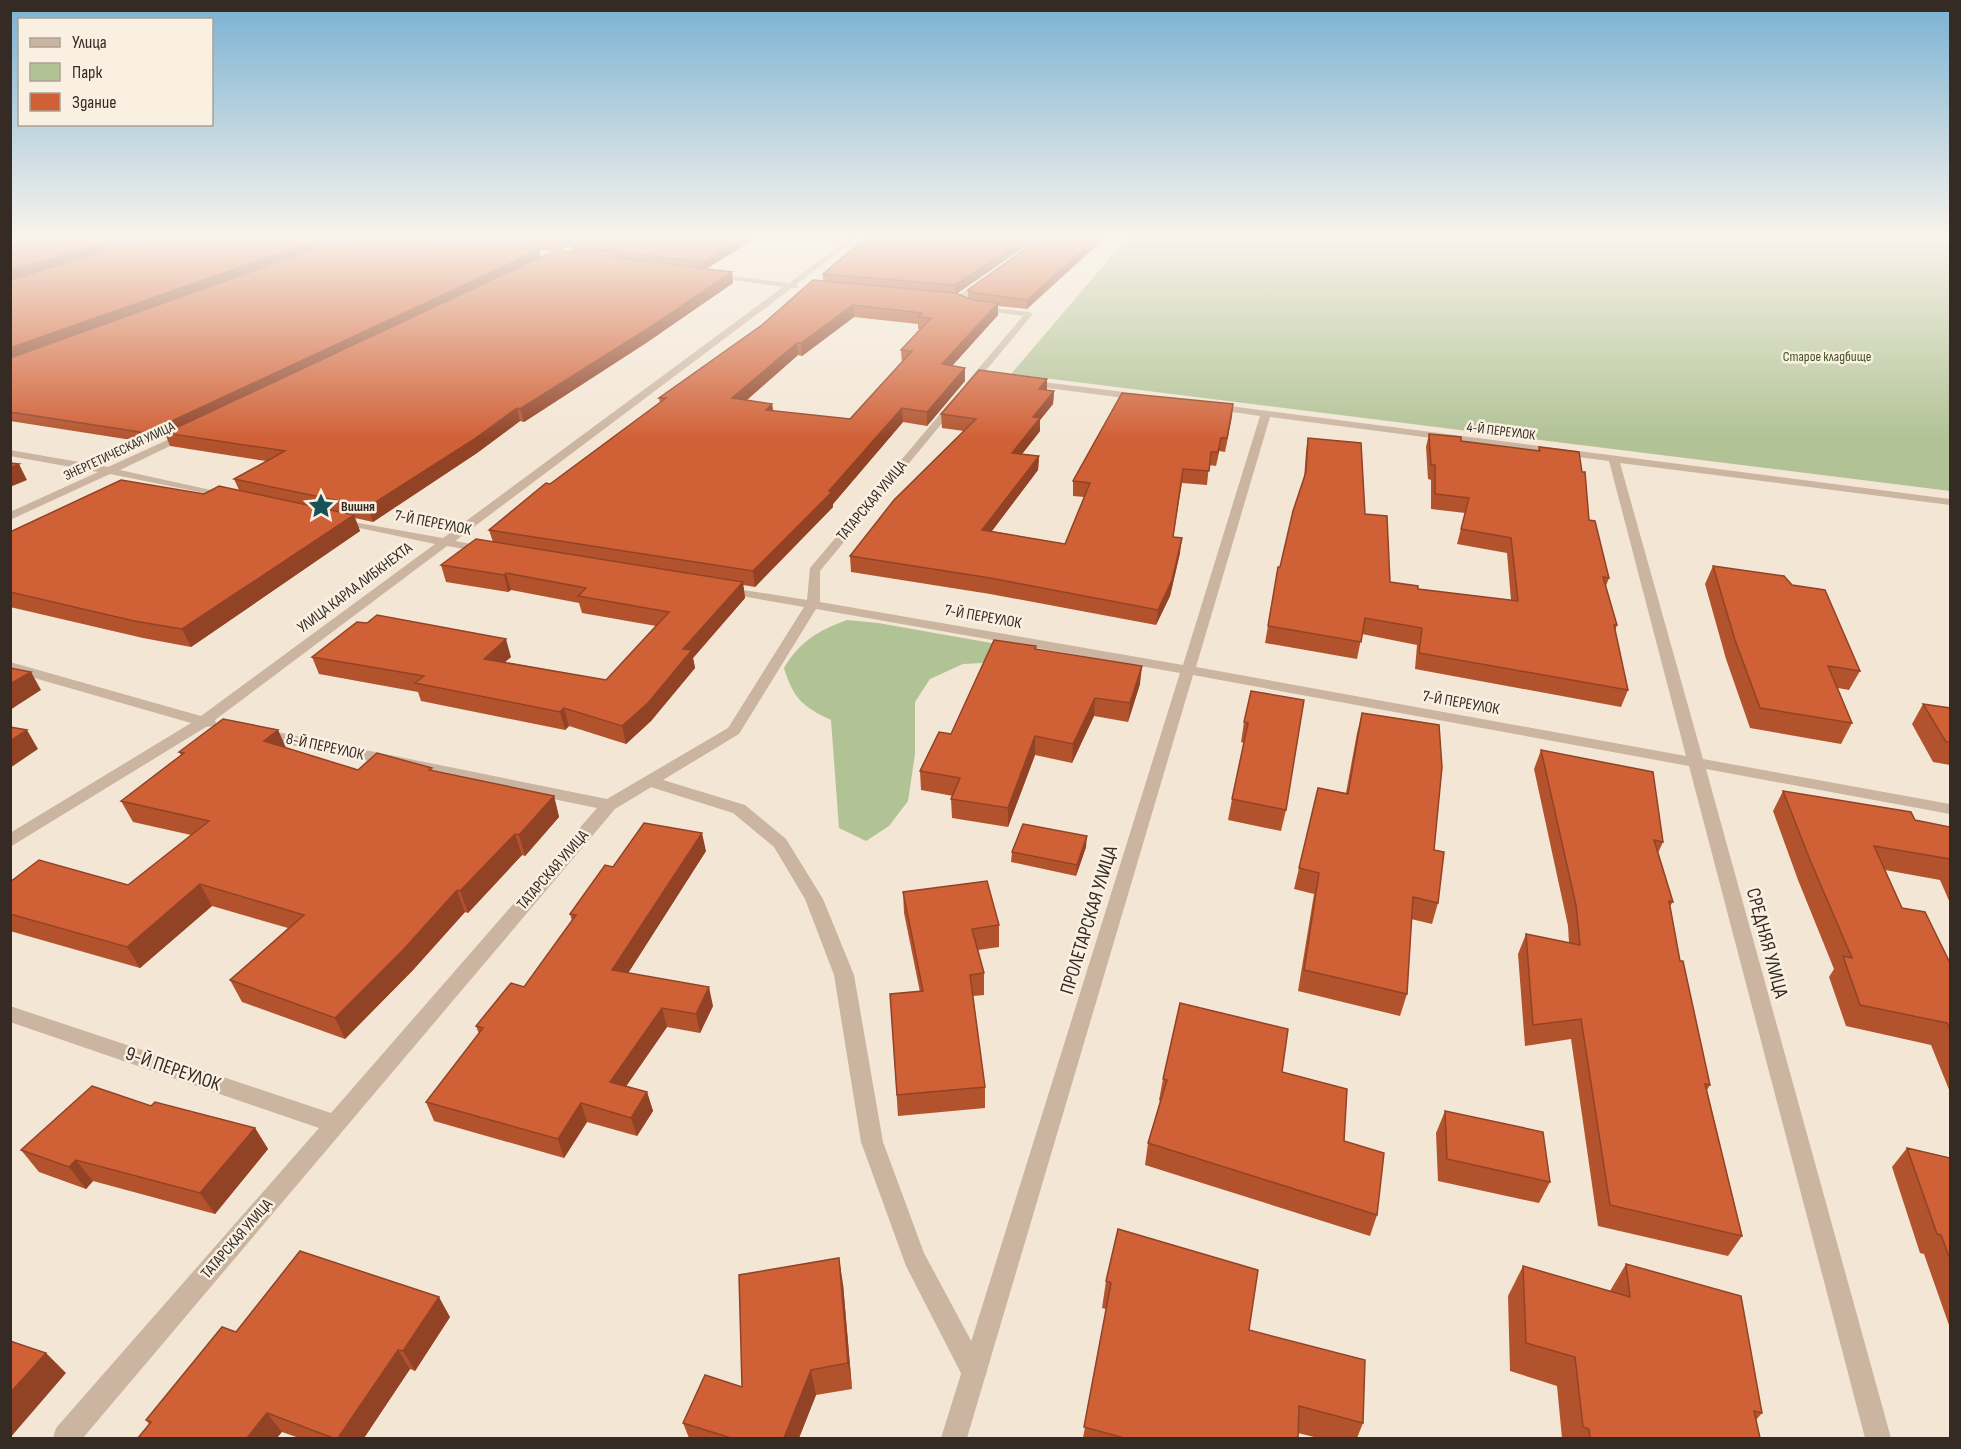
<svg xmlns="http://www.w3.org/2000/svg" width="1961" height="1449" font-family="'Sofia Sans Condensed',sans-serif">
<rect width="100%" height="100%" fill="#f3e6d5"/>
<path fill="#b1c295" d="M1127,238H1950V491L1011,374Z
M847,620L878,623L1037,651L1002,662L963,664L930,679L915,702V754L908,801L889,826L866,841L839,828L831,720C803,707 793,698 784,668C801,640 818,631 847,620Z"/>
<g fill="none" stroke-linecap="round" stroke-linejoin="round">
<path fill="#cbb5a1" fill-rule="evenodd" d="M650,776L745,805L786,839L823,899L854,975L883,1142L924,1253L983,1363L987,1372L983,1381L974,1385L965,1381L906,1266L861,1142L834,975L805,899L774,847L733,813L644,785L642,781Z"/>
<path fill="#cbb5a1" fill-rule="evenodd" d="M590,238H598L553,262L546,260Z
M850,238H857L797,284L798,288H792L455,541L488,547V553L447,546L215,720L216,723L214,726L206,727L10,847V833L191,723L10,671V662L201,716L435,544L336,523V519L443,538L783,287L712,277L708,275L709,273L789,283Z
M982,278L989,280L961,302H955V298Z
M976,306L1029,312L1033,314L972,387H966V383L1023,316L979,310H976Z
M1027,380L1140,394L1145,397L1140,400L1024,385L1022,383Z
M954,400L959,403L957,405L820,571V602L1183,665L1260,416L1211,409V405L1214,404L1950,499V505L1620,463L1703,759L1950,804V814L1706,769L1891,1438H1865L1689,766L1193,675L967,1438H941L1180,673L816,609L739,734L615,809L83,1438H53L56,1428L319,1128L10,1022V1006L331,1113L597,808L262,739L254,734L257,731L262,729L607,799L728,728L804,607L724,593L719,592L718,589L719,586L807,600L810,568L951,401ZM1270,417L1609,461L1686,756L1196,667Z
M187,431L192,434L191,436L120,470L229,494V498L110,474L10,520V512L98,472L10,456V450L108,467Z"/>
</g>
<path fill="#b3532e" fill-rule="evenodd" d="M10,238H585L559,250L572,252L571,246L756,238L706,269L732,272L733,283L646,343L524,422L520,421L477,453L373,522L355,518L360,531L191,647L143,638L10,607V532L204,494L239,490L234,479L266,461L170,446L166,436L151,443L10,421ZM538,250L553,251L541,257Z
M1037,238L957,293L968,298V290L1040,238L1027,309L998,306V315L952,366L965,381L927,426L903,422L833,504V507L755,587L743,585L745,598L693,658L695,668L651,721L626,744L569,726L565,730L421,701L418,692L319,674L312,657H511L505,662L606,680L656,626L582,613L579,603L511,590L508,592L446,582L441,565L493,542L489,530L550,484L660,403L659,398L823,281V274ZM854,317L918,324V329H920L901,350L902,363L850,419L773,411L772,404L747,400L798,355L802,356Z
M1047,379V390L1054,391L1053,404L1040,420V431L1022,454L1039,456L1038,470L992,531L1065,544L1084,497L1073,496V481L1233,404L1225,452L1219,451L1216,466L1209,465L1207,485L1182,483L1173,537L1180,553L1170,596L1156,625L990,594L851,572L850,556L964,431L942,428L941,414Z
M1429,434L1461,441L1538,451L1539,447L1589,520L1609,578L1606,586L1617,625L1615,631L1628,690L1621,707L1415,669L1417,645L1362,634L1357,659L1265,643L1278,567H1280L1304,478L1306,452L1308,438L1365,514L1390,582L1418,589L1511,600L1507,553L1457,544L1465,513L1431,509V480L1428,479L1426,447Z
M1713,566L1860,671L1849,690L1838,688L1852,723L1841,744L1750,728L1726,659L1705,584Z
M1036,649L1140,684L1128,722L1094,716L1072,763L1035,755L1008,827L952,818L951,799L953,796L921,790L920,771L951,734Z
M1251,691L1286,810L1281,831L1228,820L1232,799L1244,743L1241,742L1244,722Z
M1923,704L1950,708V765L1933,762L1912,724Z
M1362,713L1434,850L1438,903L1432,924L1411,919L1407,994L1400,1016L1298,991L1314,894L1294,889L1318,788L1346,793L1357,733Z
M278,730L286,748L358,770L433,771L554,796L559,817L525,856L522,855L468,913L465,912L413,970L345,1039L242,1002L230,980L288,928L212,906L140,968L10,931V882L128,885L191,835L133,822L121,801L181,755L179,752Z
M1541,750L1663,842L1658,853L1673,902L1670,906L1680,961L1710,1085L1707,1090L1742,1236L1728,1256L1598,1226L1571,1039L1525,1046L1518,954L1526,934L1569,943L1568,926L1534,769Z
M1783,791L1915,820L1950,827V903L1940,880L1885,870L1902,908L1950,963V1092L1931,1045L1846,1026L1829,977L1834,969L1798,880L1773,811Z
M1086,847L1076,876L1011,862L1012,852Z
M706,851L628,973L713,1006L700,1033L667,1027L626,1086L647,1092L653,1111L637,1136L587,1122L564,1158L434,1121L426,1102L479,1034L476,1026L524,987L572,921L570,914L613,867Z
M903,892L999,925V947L978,950L984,973V995L973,996L985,1087V1108L898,1116L890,994L920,992L904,913Z
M1282,1072L1344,1141L1377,1215L1370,1236L1145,1165L1148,1143L1160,1101L1159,1100L1163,1079Z
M1445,1111L1550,1182L1539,1203L1438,1181L1436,1133Z
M255,1128L268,1149L215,1214L93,1181L86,1189L39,1172L21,1150Z
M1907,1148L1950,1158V1328L1924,1254L1920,1253L1892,1167Z
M1626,1264L1762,1413L1756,1420L1760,1438H1562L1557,1386L1510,1371L1508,1296L1523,1266L1610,1291Z
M1106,1281L1249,1330L1363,1423L1357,1438H1318L1298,1433V1438H1083L1106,1309L1102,1308Z
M843,1284L852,1389L816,1395L799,1438H689L683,1423L742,1387Z
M450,1317L415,1371L410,1369L364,1438H299L282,1432L149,1424L146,1420L236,1332Z"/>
<path fill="#924326" d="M123,238H152L10,280V271Z
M323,238H348L10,359V348Z
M567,238H585L556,252L554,244Z
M742,238H756L704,270L703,262Z
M1025,238H1037L955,295V285Z
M1096,238H1105L1027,309V300Z
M539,250L541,258L165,433L166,436L151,443L146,433Z
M732,272L733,283L646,343L524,422L520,409Z
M998,303V315L942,377V364Z
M853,305L854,317L802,356L801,343Z
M797,343L798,355L734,411L732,398Z
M965,368V381L927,426V412Z
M1047,379V392L1039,389Z
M1054,391L1053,404L1040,420V431L1012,467V453L1033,417Z
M772,404L774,418L766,410Z
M1233,404L1232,417L1225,452L1227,438Z
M517,408L520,421L477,453L373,522L368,507Z
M902,408L903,422L833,504V507L755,587L753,571L829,491Z
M1221,438L1219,451L1216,466L1218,452Z
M1039,456L1038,470L982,544V530Z
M19,464L27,480L10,487V468Z
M354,515L360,531L191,647L182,629Z
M1182,538L1180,553L1170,596L1156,625L1158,610Z
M506,573L511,590L508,592L504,575Z
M743,582L745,598L693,658L695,668L651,721L626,744L622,726L683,649Z
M506,639L511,657L489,676L484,659Z
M1142,666L1140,684L1128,722L1130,703Z
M31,672L41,690L10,710V684Z
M1095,698L1094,716L1072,763L1073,744Z
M564,708L569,726L565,730L560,712Z
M27,730L38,749L10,768V741Z
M278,730L287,750L264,741Z
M1035,736V755L1008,827V808Z
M554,796L559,817L525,856L519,835Z
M702,833L706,851L618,989L612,970Z
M515,834L522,855L468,913L460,891Z
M1087,836L1086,847L1076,876L1077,865Z
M200,884L212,906L140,968L127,947Z
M457,890L465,912L413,970L345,1039L335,1018Z
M709,987L713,1006L700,1033L696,1014Z
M662,1008L667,1027L616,1101L610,1082Z
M647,1092L653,1111L637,1136L631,1118Z
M581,1103L587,1122L564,1158L558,1139Z
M255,1128L268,1149L215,1214L200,1193Z
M76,1160L93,1181L86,1189L69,1167Z
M839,1258L843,1284L852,1389L848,1363Z
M439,1297L450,1317L415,1371L403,1351Z
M398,1350L410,1369L364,1438H338Z
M46,1353L66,1373L10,1438V1393Z
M811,1370L816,1395L799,1438H784Z
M267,1413L282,1432L277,1438H247Z"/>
<path fill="#d06036" stroke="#924326" stroke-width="1.5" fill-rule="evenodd" d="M10,238H123L10,271Z
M148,238H323L10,348V280Z
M345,238H416L539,250L146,433L10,412V358Z
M488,238H567L554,244Z
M586,238H742L703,262L571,246Z
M865,238H1025L955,285L823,274Z
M1040,238H1096L1027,300L976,293L968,290Z
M556,250L732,272L644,331L520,409L517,408L473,440L368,507L234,479L285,451L165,433Z
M813,280L955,293L973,300L998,303L942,364L965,368L927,412L902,408L829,491L832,492L753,571L489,530L546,483L550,484L666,398H659L762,325ZM853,305L922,313L918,317L931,318L901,350L912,351L850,419L766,410L772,404L732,398L797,343H801Z
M979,370L1047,379L1039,389L1054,391L1033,417L1040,418L1012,453L1039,456L982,530L1065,544L1090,483L1073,481L1122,393L1233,404L1227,438H1221L1218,452H1211L1209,471L1183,469L1173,537L1182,538L1172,580L1158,610L990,578L850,556L894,500L976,419L941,414Z
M1429,434L1461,437V441L1540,451L1539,447L1579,452L1582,472H1585L1589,520L1595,521L1609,578L1603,577L1617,625H1614L1628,690L1419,653L1422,628L1365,618L1361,642L1268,626L1278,567H1280L1293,511L1306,472L1308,438L1361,443L1365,514L1387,516L1390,582L1418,586V589L1518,601L1511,538L1461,529L1469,498L1435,494V465H1431Z
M10,463L19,464L10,468Z
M121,480L204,494L219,486L354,515L182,629L134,621L10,592V532Z
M476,539L743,582L683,649L692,650L648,703L622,726L564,708L560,712L415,683L424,676L312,657L357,622L367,623L377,615L506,639L484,659L606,680L669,612L578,596L586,588L506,573L504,575L441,565Z
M1713,566L1784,576L1792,585L1825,590L1860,671L1828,666L1852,723L1760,708L1735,640Z
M994,640L1036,646L1035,649L1142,666L1130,703L1095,698L1073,744L1035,736L1008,808L951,799L960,778L920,771L939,732L951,734Z
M10,668L31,672L10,684Z
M1251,691L1304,700L1286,810L1232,799L1248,723L1244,722Z
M1923,704L1950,708V742H1946Z
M1362,713L1439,725L1442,767L1434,850L1444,852L1438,903L1413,897L1407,994L1304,970L1319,873L1299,868L1318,788L1348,794Z
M223,719L278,730L264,741L358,770L377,753L432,768L429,770L554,796L519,835L515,834L460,891L457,890L404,949L335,1018L230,980L304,915L200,884L127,947L10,914V882L39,860L128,885L209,821L121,801L184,753L179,752Z
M10,727L27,730L10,741Z
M1541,750L1653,772L1663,842L1654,840L1673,902L1669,901L1680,961H1683L1710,1085L1705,1084L1742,1236L1610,1205L1581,1019L1533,1025L1526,934L1580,945L1576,905Z
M1783,791L1911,812L1915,820L1950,827V859L1874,846L1902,908L1925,912L1950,963V1030L1947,1023L1860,1005L1843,956L1852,958L1810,860Z
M644,823L702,833L612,970L709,987L696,1014L662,1008L610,1082L647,1092L631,1118L581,1103L558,1139L426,1102L483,1028L476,1026L511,983L524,987L576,915L570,914L605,865L613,867Z
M1023,824L1087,836L1077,865L1012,852Z
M987,881L999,925L972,929L984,973L970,975L985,1087L897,1095L890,994L923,991L903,892Z
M1180,1003L1288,1029L1282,1072L1347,1089L1344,1141L1384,1153L1377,1215L1148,1143L1167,1080L1163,1079Z
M92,1086L151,1106L155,1102L255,1128L200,1193L76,1160L69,1167L21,1150Z
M1445,1111L1543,1132L1550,1182L1447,1159Z
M1907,1148L1950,1158V1259L1941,1235L1937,1234Z
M1118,1229L1258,1270L1249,1330L1365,1360L1363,1423L1299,1406L1298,1438H1124L1084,1427L1111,1283L1106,1281Z
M300,1251L439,1297L403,1351L398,1350L338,1438H333L267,1413L247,1438H138L151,1422L146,1420L222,1327L236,1332Z
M839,1258L848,1363L811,1370L784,1438H731L683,1423L705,1375L742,1387L739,1275Z
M1626,1264L1741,1296L1762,1413L1754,1411L1760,1438H1590L1589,1429L1583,1427L1575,1357L1526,1343L1523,1266L1630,1297Z
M10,1341L46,1353L10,1393Z"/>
<linearGradient id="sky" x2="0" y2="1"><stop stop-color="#79b1d2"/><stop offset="0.54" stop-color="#faf4ec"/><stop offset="1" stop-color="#faf4ec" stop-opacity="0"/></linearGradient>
<rect width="1961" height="440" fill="url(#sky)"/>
<defs>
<g id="sight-bare" transform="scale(2.07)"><path d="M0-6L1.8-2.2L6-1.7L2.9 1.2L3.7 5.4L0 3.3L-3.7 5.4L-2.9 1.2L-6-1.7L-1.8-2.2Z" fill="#175259" stroke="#faf0e2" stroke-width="2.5" paint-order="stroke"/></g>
</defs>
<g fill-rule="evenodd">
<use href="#sight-bare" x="321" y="506"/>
</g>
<g text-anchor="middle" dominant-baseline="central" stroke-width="5" stroke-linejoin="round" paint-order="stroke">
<g font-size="14" fill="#425526" stroke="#faf0e2">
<text x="1827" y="356">Старое кладбище</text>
</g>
<g font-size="14" fill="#352a24" stroke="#faf0e2">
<text transform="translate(1501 431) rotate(7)">4-Й ПЕРЕУЛОК</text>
<text transform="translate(119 451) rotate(-25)">ЭНЕРГЕТИЧЕСКАЯ УЛИЦА</text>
</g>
<g font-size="14" font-weight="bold" fill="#352a24" stroke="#faf0e2" text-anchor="start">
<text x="341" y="506">Вишня</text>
</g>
<g font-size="16" fill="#352a24" stroke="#faf0e2">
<text transform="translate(872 501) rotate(-50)">ТАТАРСКАЯ УЛИЦА</text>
<text transform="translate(433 523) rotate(11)">7-Й ПЕРЕУЛОК</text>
<text transform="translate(355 588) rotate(-37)">УЛИЦА КАРЛА ЛИБКНЕХТА</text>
<text transform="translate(983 617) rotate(10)">7-Й ПЕРЕУЛОК</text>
<text transform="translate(1461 703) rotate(10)">7-Й ПЕРЕУЛОК</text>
<text transform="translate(325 747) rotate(12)">8-Й ПЕРЕУЛОК</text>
<text transform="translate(553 870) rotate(-49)">ТАТАРСКАЯ УЛИЦА</text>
<text transform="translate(237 1239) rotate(-49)">ТАТАРСКАЯ УЛИЦА</text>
</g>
<g font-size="20" fill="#352a24" stroke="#faf0e2">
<text transform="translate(1089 920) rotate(-73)">ПРОЛЕТАРСКАЯ УЛИЦА</text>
<text transform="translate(1767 943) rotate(75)">СРЕДНЯЯ УЛИЦА</text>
<text transform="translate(173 1069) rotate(19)">9-Й ПЕРЕУЛОК</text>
</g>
</g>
<rect width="1961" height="1449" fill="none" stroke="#352a24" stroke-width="24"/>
<rect x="18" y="18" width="195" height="108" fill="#faf0e2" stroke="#aba196" stroke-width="1.5"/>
<rect x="30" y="38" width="30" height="9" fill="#cbb5a1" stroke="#aba196" stroke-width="1.5"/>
<text x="72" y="48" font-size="18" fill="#352a24">Улица</text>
<rect x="30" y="63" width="30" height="18" fill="#b1c295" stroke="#aba196" stroke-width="1.5"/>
<text x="72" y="78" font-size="18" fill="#352a24">Парк</text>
<rect x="30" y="93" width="30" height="18" fill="#d06036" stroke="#aba196" stroke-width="1.5"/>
<text x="72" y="108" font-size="18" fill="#352a24">Здание</text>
</svg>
